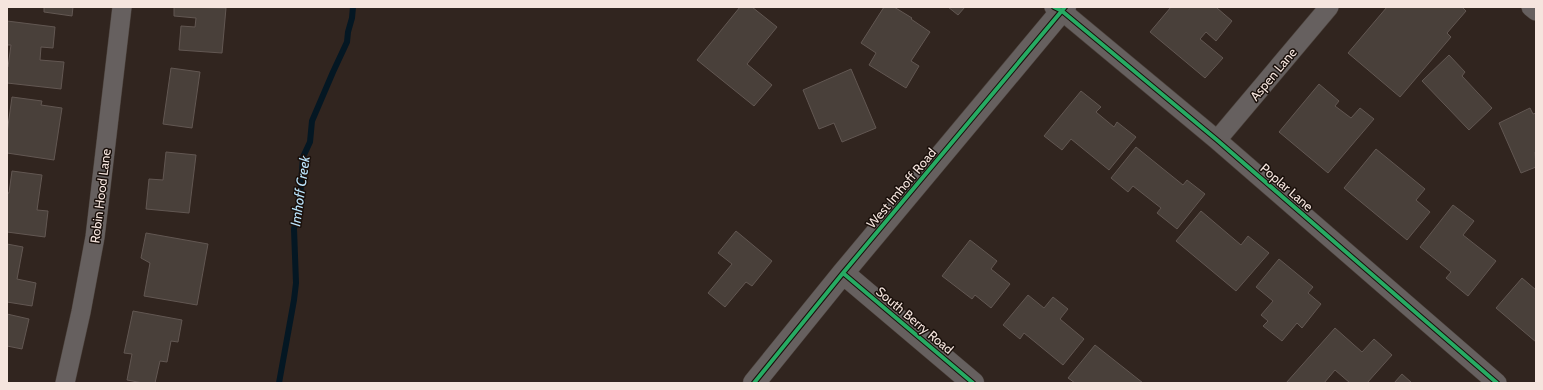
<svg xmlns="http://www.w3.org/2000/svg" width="1543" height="390" font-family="Cabin,sans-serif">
<rect width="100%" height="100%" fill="#31251f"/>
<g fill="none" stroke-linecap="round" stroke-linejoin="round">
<path stroke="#041723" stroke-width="6" d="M279,383L294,300L296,283L294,229L300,199L303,157L310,142L312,121L333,72L347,42L348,32L352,18L353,7"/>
</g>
<path fill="#49403a" stroke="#625752" d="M44,7H73L72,16L44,12Z
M174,7L226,8L222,53L179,50L181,26L195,27L196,18L174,16Z
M740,7H752L777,27L747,64L772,85L754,106L697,60Z
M884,7H894L912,18L911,19L930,32L911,61L919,66L906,88L869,65L876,53L861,43Z
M948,7H965L958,15Z
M1171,7H1217V8L1232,21L1216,41L1206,32L1200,39L1223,58L1205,78L1150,32Z
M1387,7H1462L1466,11L1447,33L1451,37L1400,97L1348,53Z
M7,21L55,27L53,48L41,47L40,60L64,62L61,89L7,83V67H8L11,45H7Z
M1449,55L1465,72L1462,76L1492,108L1469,130L1422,81Z
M171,68L200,72L192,128L163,124Z
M851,69L876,128L842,142L834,123L819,129L803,90Z
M1319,84L1339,101L1335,106L1351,118L1360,108L1374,119L1328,173L1279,132Z
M1081,91L1101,107L1096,112L1114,127L1117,122L1136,137L1109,170L1071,139L1062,150L1044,136Z
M12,97L42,101L41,105L62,108L54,160L7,153V133Z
M1530,108L1533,114L1536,113V151L1535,152L1536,167L1521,173L1499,123Z
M1136,147L1183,185L1187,180L1205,194L1177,229L1157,213L1161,208L1133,186L1128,192L1111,178Z
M1376,149L1425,189L1416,200L1430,212L1407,240L1344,188Z
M166,152L196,155L189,213L146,209L149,179L163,180Z
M12,171L42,175L37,210L48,211L45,237L7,232V193H9Z
M1453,205L1474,221L1463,235L1496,261L1468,296L1446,278L1451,272L1420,247Z
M1201,211L1241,245L1248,236L1269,253L1236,291L1176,241Z
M736,231L772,261L752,286L746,282L725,307L708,293L732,264L718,253Z
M146,233L208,244L197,305L144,296L150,263L141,258Z
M970,240L997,261L991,269L1010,284L991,308L975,295L972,299L942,276Z
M7,244L23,247L17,279L36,283L32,306L7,302Z
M1279,259L1313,287L1308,293L1321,304L1302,328L1297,323L1282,341L1263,326L1268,321L1261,315L1273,301L1256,287Z
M1522,278L1536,290V342L1496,308Z
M1028,295L1044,308L1053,297L1068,309L1060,319L1084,339L1063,365L1024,333L1020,339L1003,325Z
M133,311L182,320L178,342L171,341L167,362L160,361L155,383H143L127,380L132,354L124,353Z
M7,314L29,319L22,349L7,346Z
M1335,328L1362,352L1374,339L1392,355L1367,383H1350L1335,370L1324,383H1286Z
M1095,345L1143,383H1075L1068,378Z
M1402,374L1412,383H1394Z"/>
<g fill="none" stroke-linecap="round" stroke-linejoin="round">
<g stroke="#4b413b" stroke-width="20">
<path id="minor" d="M1054,7L1062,11L1217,140L1497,383
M1531,7L1536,11
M1217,140L1329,7
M65,383L81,312L95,237L122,7"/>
</g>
<g stroke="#4b413b" stroke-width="23">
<path id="tertiary" d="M843,273L973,383
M754,383L843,273L1065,7"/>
</g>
<use href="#minor" stroke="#66605f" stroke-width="19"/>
<use href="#tertiary" stroke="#66605f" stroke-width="22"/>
<g stroke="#190f0a" stroke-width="6">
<path id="cycleway" d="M1054,7L1062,11L1217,140L1497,383
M843,273L973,383
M754,383L843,273L1065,7"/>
</g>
<use href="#cycleway" stroke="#26ab63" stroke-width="4"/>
</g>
<g text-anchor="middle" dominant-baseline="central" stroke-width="3" stroke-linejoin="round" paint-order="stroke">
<g font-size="13" fill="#f5e5de" stroke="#190f0a">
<text transform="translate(1273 74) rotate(-50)">Aspen Lane</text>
<text transform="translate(1287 187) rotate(41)">Poplar Lane</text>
<text transform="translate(901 188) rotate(-50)">West Imhoff Road</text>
<text transform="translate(100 196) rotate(-83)">Robin Hood Lane</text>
<text transform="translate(915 320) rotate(40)">South Berry Road</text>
</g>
<g font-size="14" font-style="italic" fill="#bce6fe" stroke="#190f0a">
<text transform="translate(300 191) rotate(-82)">Imhoff Creek</text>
</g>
</g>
<rect width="1543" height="390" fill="none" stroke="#f5e5de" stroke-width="16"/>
</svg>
